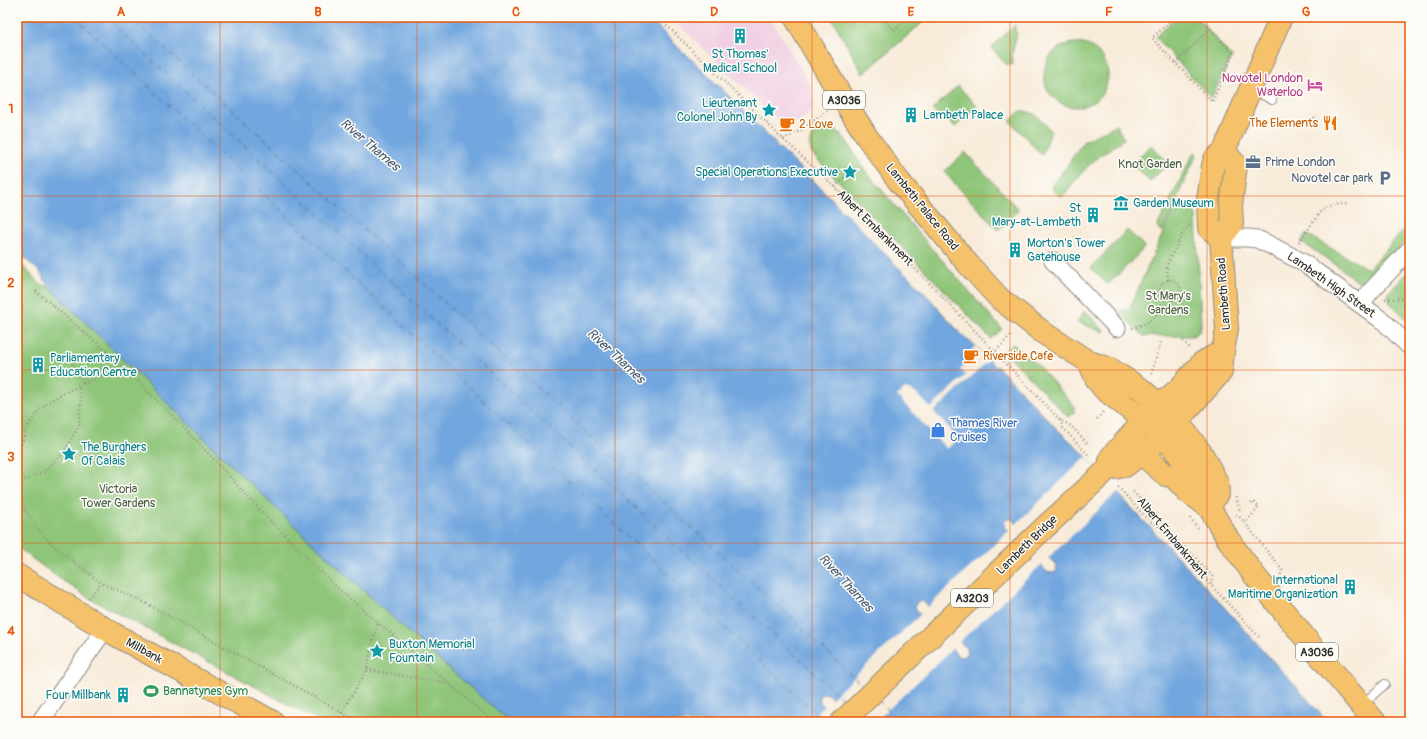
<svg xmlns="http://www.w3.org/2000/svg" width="1427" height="739" font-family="Pangolin,sans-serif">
<rect width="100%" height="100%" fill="#fdfcf7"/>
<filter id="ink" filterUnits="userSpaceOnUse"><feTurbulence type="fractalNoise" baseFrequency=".025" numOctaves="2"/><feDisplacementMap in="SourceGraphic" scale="8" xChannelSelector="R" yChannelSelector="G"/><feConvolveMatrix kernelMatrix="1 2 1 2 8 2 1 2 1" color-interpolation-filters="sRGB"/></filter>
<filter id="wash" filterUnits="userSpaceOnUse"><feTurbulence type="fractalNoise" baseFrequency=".012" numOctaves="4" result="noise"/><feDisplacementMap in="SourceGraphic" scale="16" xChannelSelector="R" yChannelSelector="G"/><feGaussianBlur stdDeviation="0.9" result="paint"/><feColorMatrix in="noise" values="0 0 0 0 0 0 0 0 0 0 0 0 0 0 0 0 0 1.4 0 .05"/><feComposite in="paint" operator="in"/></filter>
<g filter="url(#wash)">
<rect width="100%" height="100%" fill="#f8ebd9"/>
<path fill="#f1d0e3" d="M671,17H770L812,88L814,101L812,109L807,116L800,121L793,123L781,121L773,116Z"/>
<path fill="#8ec578" stroke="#5c7852" d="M831,17H929L863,74Z
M1176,17H1196L1232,57L1211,98L1155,37Z
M1015,25V31L1017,33L1012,55V65L1006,64L991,48Z
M1044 75a32 32 0 1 1 64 0a32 32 0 1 1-64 0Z
M958,86L977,106L955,127L946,118L943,121L932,110Z
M1020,111C1037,111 1042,120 1051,132L1042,155L1010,121Z
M1116,125L1124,139L1098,157L1087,167L1061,198L1051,188L1084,141Z
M825,127C845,127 853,155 864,169C909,223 956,276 1002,329L991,339L812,154C807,139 812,133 825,127Z
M1151,145L1168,163L1150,182L1132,164Z
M965,152L1019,210L998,230L944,172Z
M1194,152L1197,154L1162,231L1157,227Z
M1175,206L1194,212L1196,215L1201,326L1199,332L1193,336H1144L1117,311L1129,309Z
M1127,230L1145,247L1108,285L1091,268Z
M1403,231L1409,237L1362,285L1335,264L1301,242L1306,234L1368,269Z
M17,260L40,284L49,287C200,435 350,584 510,722H321L89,598L53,574L17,547Z
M1410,270V322L1390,303L1388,293Z
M1085,310L1105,332L1097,330L1077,322Z
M1013,344L1034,361L1074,406V413L1068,417L1010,357L1006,352L1007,348Z"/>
<path fill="#71a6de" stroke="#4e6884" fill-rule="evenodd" d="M17,17H648L650,19V21L652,23L653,22L682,51L681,52L684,54L685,53L714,81L713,83L715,85L717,84L746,113L745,115L747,117L748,116L777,145L776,147L779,149L780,148L809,177L808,178L811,180L812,179L840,208L839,209L842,212L843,211L872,240L871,241L873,243H874L903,272V273L905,275L906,274L934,303L933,305L935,307L936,306L962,335L976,346L996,368L997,366L1056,428L1082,452L1127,503L1204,585L1328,722H853L828,694L823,693L819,696L820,702L838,722H510C350,584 200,435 49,287L39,271L17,252ZM1008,518L1013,520L1055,564L1057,570L1055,572L1050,573L1047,572L1005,527L1004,522ZM919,601L924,602L966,648L967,654L966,656L961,657L958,656L916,610L915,605Z"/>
<path fill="#f8ebd9" d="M976,346L989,360L934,412L950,429L953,436L955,441L947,449L897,396L904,389L911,391L917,394L931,408L966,375L960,370L968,362L964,357Z
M1086,457L1120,492L1111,498L1047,559L1015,525Z
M1010,530L1042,564L958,643L927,608Z
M922,613L953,648L875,722H851L830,700Z
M825,705L840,722H807Z"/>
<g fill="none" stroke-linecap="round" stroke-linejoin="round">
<path stroke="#475c73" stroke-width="1" stroke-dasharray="5 4" stroke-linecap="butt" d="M75,17L825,722
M105,17L846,702
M130,17L786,613L864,687
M879,701L901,722
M862,717L867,722"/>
</g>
</g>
<g filter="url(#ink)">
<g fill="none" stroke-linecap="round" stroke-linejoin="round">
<g stroke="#928b82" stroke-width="10">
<path id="lane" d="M1252,89L1272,100
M1362,705L1385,684"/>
</g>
<g stroke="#928b82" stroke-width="19">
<path id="street" d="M1221,238H1248L1257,239L1268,244L1304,263L1383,321L1410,347
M1053,261L1117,328
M1361,304L1370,292L1410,249
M40,722L105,629"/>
</g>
<g stroke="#928b82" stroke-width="24">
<path id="primary" d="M795,17L838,91L867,137L898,180L968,264L1000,299L1045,334L1089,362L1110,369L1141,389L1177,421L1202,454L1217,483L1218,492L1209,507
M1221,238L1209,228L1208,200L1213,165L1215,159L1224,151L1281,17
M1089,362L1097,380L1104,389L1164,436L1196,477L1205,503
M1141,453L1166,475L1173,476L1187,491L1209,507L1228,539L1255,576L1315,650L1375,722
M1108,469L1111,457L1131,435L1160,405L1179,389L1202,363L1223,351
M17,575L114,634L273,722
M842,722L1044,528L1108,469L1125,466L1164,436L1221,372L1223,351L1227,329L1221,238L1232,224L1231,205L1236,165L1224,151"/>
</g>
<path stroke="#928b82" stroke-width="2.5" stroke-dasharray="1 3" stroke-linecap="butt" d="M658,17L783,139L835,187L936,290L1060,420L1071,426L1088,444
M879,17L894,30L908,17
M1175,17L1152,38L1212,102L1233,54L1200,17
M1358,17L1364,21
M1176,63L1210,28
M1310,125L1314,118L1318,117
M783,139L802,130L829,109
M835,187L850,172
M1299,242L1321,211L1328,206L1349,203
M1168,280L1167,268L1168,262L1184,231L1190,225
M1160 290a10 10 0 1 1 20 0a10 10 0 1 1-20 0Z
M36,291L123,366L197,441L259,509L334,585L494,722
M1385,299L1410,298
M1132,328C1152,322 1158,317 1165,298
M1183,341L1191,349
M67,358L80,376L84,384
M982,358L995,352L1012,334
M1151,374L1161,342
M1097,419L1103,412
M1060,420L1063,428L1090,457
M17,464C21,440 29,416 49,402C58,395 69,391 79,386
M17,483L25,510L40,531L55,547L101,583L140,600L359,722
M17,483L44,472L65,451L79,425L81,401L79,386L123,366
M1118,487L1149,521L1159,526
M1133,492L1156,515L1160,526L1181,553L1259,637
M1236,497L1240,512
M1236,515L1242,519L1282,570L1280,577
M1190,518L1198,528
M1247,521L1259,507L1253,502L1251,504
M1173,543L1186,548L1212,576V585
M89,598L101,583
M367,670L448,683
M341,713L367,670L371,648L378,622
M820,722L824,718"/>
<use href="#lane" stroke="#fff" stroke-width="8"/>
<use href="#street" stroke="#fff" stroke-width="17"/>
<use href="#primary" stroke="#f5c16b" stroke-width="22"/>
</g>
</g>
<path fill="none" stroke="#e8590c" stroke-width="1" stroke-opacity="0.55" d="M220,17V722M417,17V722M615,17V722M812,17V722M1010,17V722M1207,17V722M17,196H1410M17,370H1410M17,543H1410"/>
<defs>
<g id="building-bare" transform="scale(1.2)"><path d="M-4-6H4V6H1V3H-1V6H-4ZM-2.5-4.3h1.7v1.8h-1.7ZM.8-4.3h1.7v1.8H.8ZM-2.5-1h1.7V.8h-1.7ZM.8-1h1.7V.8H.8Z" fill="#0f9aa8" stroke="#fdfcf7" stroke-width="2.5" paint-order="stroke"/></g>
<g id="hotel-bare" transform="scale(1.2)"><path d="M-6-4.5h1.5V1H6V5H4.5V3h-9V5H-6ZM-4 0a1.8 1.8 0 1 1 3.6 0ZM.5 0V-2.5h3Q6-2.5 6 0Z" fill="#d1479c" stroke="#fdfcf7" stroke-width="2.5" paint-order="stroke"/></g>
<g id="sight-bare" transform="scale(1.2)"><path d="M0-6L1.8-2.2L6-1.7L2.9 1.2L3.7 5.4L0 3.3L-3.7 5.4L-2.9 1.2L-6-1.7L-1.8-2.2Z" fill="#0f9aa8" stroke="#fdfcf7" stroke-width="2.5" paint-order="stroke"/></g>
<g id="restaurant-bare" transform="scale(1.2)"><path d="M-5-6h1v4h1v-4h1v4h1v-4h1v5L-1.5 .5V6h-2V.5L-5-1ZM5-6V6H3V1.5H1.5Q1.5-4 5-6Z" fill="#e8710a" stroke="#fdfcf7" stroke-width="2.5" paint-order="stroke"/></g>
<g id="cafe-bare" transform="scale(1.2)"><path d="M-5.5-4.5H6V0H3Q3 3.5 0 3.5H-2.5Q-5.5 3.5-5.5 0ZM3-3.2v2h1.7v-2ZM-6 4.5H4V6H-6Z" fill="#e8710a" stroke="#fdfcf7" stroke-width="2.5" paint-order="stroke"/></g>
<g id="office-bare" transform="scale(1.2)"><path d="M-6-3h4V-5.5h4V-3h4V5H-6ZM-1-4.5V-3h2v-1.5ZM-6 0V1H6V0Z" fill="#5c6f8a" stroke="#fdfcf7" stroke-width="2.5" paint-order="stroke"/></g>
<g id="parking-bare" transform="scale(1.2)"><path d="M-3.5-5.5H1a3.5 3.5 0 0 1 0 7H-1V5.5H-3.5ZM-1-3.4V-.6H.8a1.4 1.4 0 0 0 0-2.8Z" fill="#5c6f8a" stroke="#fdfcf7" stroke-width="2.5" paint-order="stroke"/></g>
<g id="museum-bare" transform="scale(1.2)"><path d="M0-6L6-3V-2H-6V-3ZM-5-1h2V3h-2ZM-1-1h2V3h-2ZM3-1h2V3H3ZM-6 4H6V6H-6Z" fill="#0f9aa8" stroke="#fdfcf7" stroke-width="2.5" paint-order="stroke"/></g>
<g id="shop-bare" transform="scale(1.2)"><path d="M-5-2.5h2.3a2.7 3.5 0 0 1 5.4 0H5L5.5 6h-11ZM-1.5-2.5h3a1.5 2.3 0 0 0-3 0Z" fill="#3f7fe0" stroke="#fdfcf7" stroke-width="2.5" paint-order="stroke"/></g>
<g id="stadium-bare" transform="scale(1.2)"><path d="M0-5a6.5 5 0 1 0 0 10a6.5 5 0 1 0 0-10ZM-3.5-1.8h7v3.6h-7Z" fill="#2e9e5b" stroke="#fdfcf7" stroke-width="2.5" paint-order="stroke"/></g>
</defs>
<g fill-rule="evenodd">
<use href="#building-bare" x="740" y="36"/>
<use href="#hotel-bare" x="1315" y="85"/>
<use href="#sight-bare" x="769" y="110"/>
<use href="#building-bare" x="911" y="115"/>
<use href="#restaurant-bare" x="1330" y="123"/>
<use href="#cafe-bare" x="787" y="124"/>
<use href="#office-bare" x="1253" y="162"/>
<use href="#sight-bare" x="850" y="172"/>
<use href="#parking-bare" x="1385" y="178"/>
<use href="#museum-bare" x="1121" y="203"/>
<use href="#building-bare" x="1093" y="215"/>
<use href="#building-bare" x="1015" y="250"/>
<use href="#cafe-bare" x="971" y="356"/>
<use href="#building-bare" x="38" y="365"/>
<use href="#shop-bare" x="938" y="430"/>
<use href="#sight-bare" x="69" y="454"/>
<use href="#building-bare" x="1350" y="587"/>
<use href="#sight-bare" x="377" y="651"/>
<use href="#stadium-bare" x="151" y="691"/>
<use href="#building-bare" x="123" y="695"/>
</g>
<g text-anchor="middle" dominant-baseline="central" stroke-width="3" stroke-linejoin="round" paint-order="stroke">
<g fill="#fdfcf7" stroke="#6a6a68" stroke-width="1">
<rect x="823" y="91" width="42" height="18" rx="3"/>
<rect x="951" y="589" width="42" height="18" rx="3"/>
<rect x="1296" y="643" width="42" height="18" rx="3"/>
</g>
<g font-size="11" font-weight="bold" fill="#2b2b2b">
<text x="844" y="100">A3036</text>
<text x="972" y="598">A3203</text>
<text x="1317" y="652">A3036</text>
</g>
<g font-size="12" fill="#0d838f" stroke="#fdfcf7" text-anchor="start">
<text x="740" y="54" text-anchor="middle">St Thomas'<tspan x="740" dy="14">Medical School</tspan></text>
<text x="757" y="103" text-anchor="end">Lieutenant<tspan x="757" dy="14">Colonel John By</tspan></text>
<text x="923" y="115">Lambeth Palace</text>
<text x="838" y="172" text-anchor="end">Special Operations Executive</text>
<text x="1133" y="203">Garden Museum</text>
<text x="1081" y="208" text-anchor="end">St<tspan x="1081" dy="14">Mary-at-Lambeth</tspan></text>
<text x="1027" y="243">Morton's Tower<tspan x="1027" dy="14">Gatehouse</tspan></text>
<text x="50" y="358">Parliamentary<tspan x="50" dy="14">Education Centre</tspan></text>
<text x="81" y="447">The Burghers<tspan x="81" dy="14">Of Calais</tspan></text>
<text x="1338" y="580" text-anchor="end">International<tspan x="1338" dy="14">Maritime Organization</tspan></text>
<text x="389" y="644">Buxton Memorial<tspan x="389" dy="14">Fountain</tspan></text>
<text x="111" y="695" text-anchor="end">Four Millbank</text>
</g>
<g font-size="12" fill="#b23c85" stroke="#fdfcf7" text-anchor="end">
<text x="1303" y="78">Novotel London<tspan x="1303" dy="14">Waterloo</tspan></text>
</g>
<g font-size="12" fill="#c56008" stroke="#fdfcf7" text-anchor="start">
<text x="1318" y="123" text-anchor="end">The Elements</text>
<text x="799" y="124">2 Love</text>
<text x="983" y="356">Riverside Cafe</text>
</g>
<g font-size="12" fill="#4e5e75" stroke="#fdfcf7" text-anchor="start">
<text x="1265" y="162">Prime London</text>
<text x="1373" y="178" text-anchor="end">Novotel car park</text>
</g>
<g font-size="12" fill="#4e6146" stroke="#fdfcf7">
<text x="1150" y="164">Knot Garden</text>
<text x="1168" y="296">St Mary's<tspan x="1168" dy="14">Gardens</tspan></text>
<text x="118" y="489">Victoria<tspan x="118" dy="14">Tower Gardens</tspan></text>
</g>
<g font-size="12" fill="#2b2b2b" stroke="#fdfcf7">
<text transform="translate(922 207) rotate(51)">Lambeth Palace Road</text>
<text transform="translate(875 228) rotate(45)">Albert Embankment</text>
<text transform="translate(1331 285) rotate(35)">Lambeth High Street</text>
<text transform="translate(1224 294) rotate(-94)">Lambeth Road</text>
<text transform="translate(1172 538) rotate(50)">Albert Embankment</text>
<text transform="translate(1027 545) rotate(-44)">Lambeth Bridge</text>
<text transform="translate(144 651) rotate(29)">Millbank</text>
</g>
<g font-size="12" fill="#366cbe" stroke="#fdfcf7" text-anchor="start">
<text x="950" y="423">Thames River<tspan x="950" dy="14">Cruises</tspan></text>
</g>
<g font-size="12" fill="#27864d" stroke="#fdfcf7" text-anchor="start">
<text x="163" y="691">Bannatynes Gym</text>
</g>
<g font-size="13" font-style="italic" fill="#475c73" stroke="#fdfcf7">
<text transform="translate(370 145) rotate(40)">River Thames</text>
<text transform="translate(616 356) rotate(43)">River Thames</text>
<text transform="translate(846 583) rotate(47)">River Thames</text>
</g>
</g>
<rect width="1427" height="739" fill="none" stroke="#fdfcf7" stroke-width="44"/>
<rect x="22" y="22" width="1383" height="695" fill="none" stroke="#e8590c" stroke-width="1.5"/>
<g font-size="13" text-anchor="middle" font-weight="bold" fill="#e8590c">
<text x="121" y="16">A</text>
<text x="318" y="16">B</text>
<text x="516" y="16">C</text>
<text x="714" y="16">D</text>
<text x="911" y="16">E</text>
<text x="1109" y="16">F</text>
<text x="1306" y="16">G</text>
<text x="11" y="113">1</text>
<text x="11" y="287">2</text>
<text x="11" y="461">3</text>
<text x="11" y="635">4</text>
</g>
</svg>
